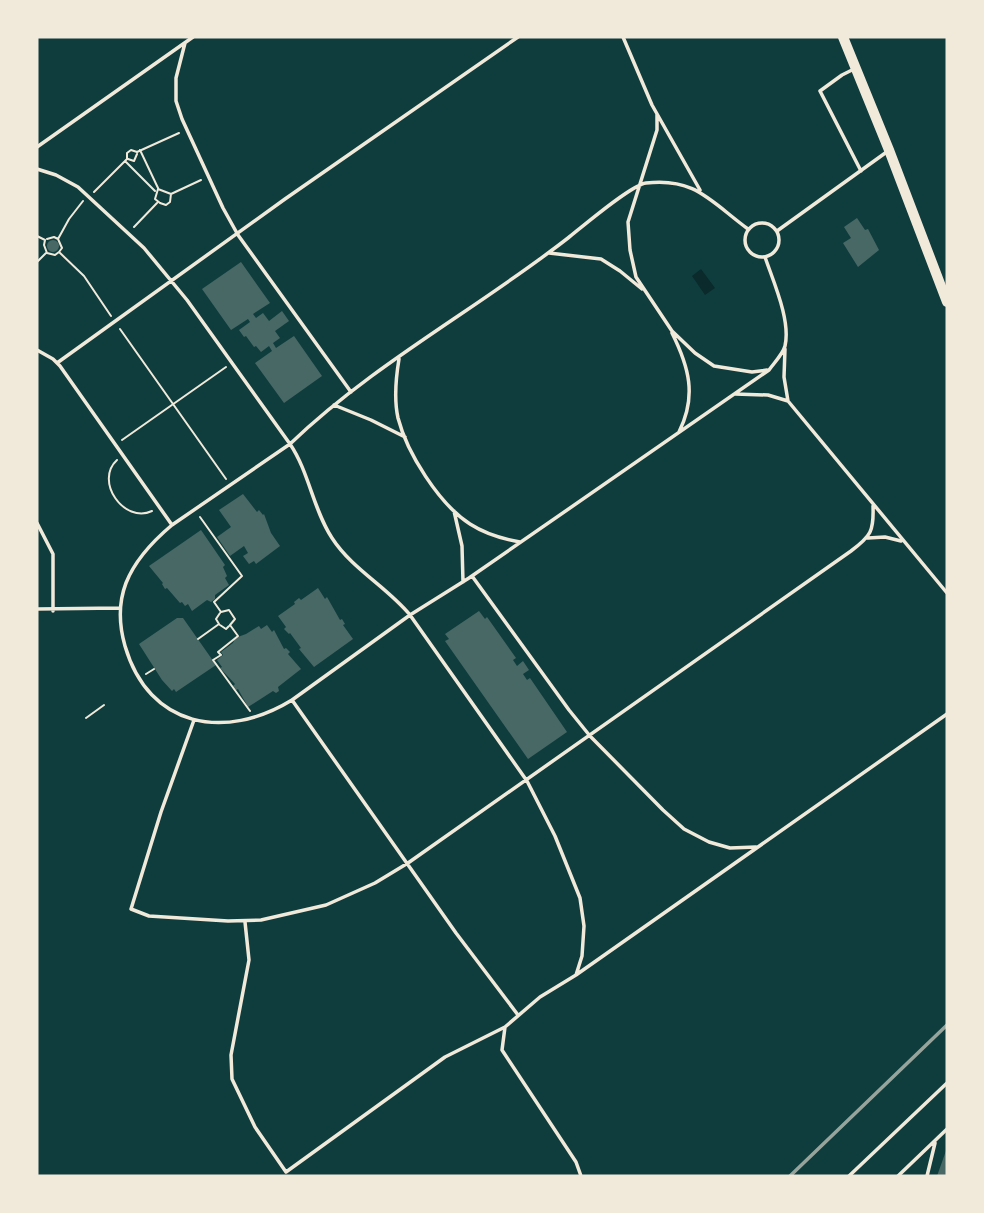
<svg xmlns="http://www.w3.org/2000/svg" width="984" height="1213" font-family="Ubuntu,sans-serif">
<rect width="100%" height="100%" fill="#0f3d3e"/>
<path fill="#0a2a2b" d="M701,269L715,288L705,295L692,276Z"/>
<path fill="#486865" d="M857,218L865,230L868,229L879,250L858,267L843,243L851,238L844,227Z
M47 246a6 6 0 1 1 12 0a6 6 0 1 1-12 0Z
M241,262L270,303L253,314L256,318L263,313L269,321L282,311L289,321L275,331L280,338L273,343L276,348L294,336L322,376L284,403L255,363L272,351L269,346L261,352L256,346L254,347L246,336L244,337L239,330L250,322L248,319L231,330L202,289Z
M243,494L257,512L259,510L263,515L264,514L271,533L280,546L256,564L254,561L249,564L243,556L248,553L244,546L230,556L217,537L231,527L219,510Z
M201,530L225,565L223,567L227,576L225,578L229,585L215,595V599L211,602L207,600L192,611L188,604L185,606L182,602L180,603L167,588L165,589L162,584L163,583L149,566Z
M318,588L325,599L327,597L340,620L342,619L345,624L343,625L353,639L314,667L299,649L301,648L290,633L289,634L284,629L286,627L278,616L295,604L294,602L299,598L301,600Z
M479,611L485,619L487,617L516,658L513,660L517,666L523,661L529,670L523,674L527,680L530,678L567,732L528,759L445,641L449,639L445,634Z
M177,618H183L216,665L176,692L174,689L172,691L162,680L139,644Z
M267,625L272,632L274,630L284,649L286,648L290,652L288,654L301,669L278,687L279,691L276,693L273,691L248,707L238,689L236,690L233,686L235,684L220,668L222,667L217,660L223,655L221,652L233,643L235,638L246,634L259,626L261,629Z
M947,1148V1176H937Z"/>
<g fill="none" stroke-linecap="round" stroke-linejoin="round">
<path stroke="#f1e9da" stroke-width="2" d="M140,150L158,188
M128,159L134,161L137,154
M125,161L155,191
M94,192L127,159V153L131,150L137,152L179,133
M171,194L170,202L166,205L160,203L155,199L158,189L171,194L201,180
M134,227L157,203
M37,236L45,240L44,245L47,253L55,255L59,252L84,276L111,316
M47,239L54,237L58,239L69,219L83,201
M58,239L62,248L59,252
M37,262L46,253
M120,329L226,479
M122,440L226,367
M117,460C94,481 124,524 152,511
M200,517L242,576L214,602L221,612L229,610L235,619L230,625L238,636L218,652L221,655L213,660L250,711
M220,625L226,629L229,626
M198,639L219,624L216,619L220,613
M146,674L154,669
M86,718L104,705"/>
<path stroke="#f1e9da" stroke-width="3.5" d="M623,37L652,105L700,190
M185,43L176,78V101L182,119L223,208L238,235L351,392
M854,69L842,75L820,91L861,171
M657,114V130L628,222L630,250L636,277L672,331L695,353L714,366L752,372L767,370
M37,147L193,37
M37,169L56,175L78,187L144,248L187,300L290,444L172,525
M745 240a17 17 0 1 1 34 0a17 17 0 1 1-34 0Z
M748,229C711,202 695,177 646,183C631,185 582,227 568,238C477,309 373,364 290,444C309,472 313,509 332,538C352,569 387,587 410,615L469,578L769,370C774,363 783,354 785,346C791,320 773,281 765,257
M777,231L888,151
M549,253L601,259L620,271L642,289
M672,333C689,367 697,396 679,432
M785,349L784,377L788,401L947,593
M37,350L53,359L60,366L172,525C153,541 135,560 126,583C118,604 119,625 125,646C149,728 225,741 292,700L456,933L518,1015
M399,359C396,377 394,400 398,418C407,453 439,504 470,524C484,533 503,539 520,542
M57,363L285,199L518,37
M735,394L768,395L788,401
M334,405L371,420L405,437
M454,511L462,546L463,582
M37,523L53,554V611
M868,538L885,537L901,541
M472,576L569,710L590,736L663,810L684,829L709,842L730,848L756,847
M37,609L119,608
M292,700L410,615L527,781L555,836L580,898L584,926L582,956L576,975
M194,720L161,812L131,909L149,916L228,921L261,920L326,905L375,883L408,863L851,551C871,536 874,531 873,506
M245,922L249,960L231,1055L232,1079L255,1127L286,1172L445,1057L505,1027
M581,1176L576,1162L502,1050L505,1027L540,997L576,975L947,714
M849,1176L947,1083
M898,1176L947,1129
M927,1176L935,1143"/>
<path stroke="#f1e9da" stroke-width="10" d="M843,37L889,150L947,302"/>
<path stroke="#97a49c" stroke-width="3.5" d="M790,1176L947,1025"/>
</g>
<rect width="984" height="1213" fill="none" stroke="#f1e9da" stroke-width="77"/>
</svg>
